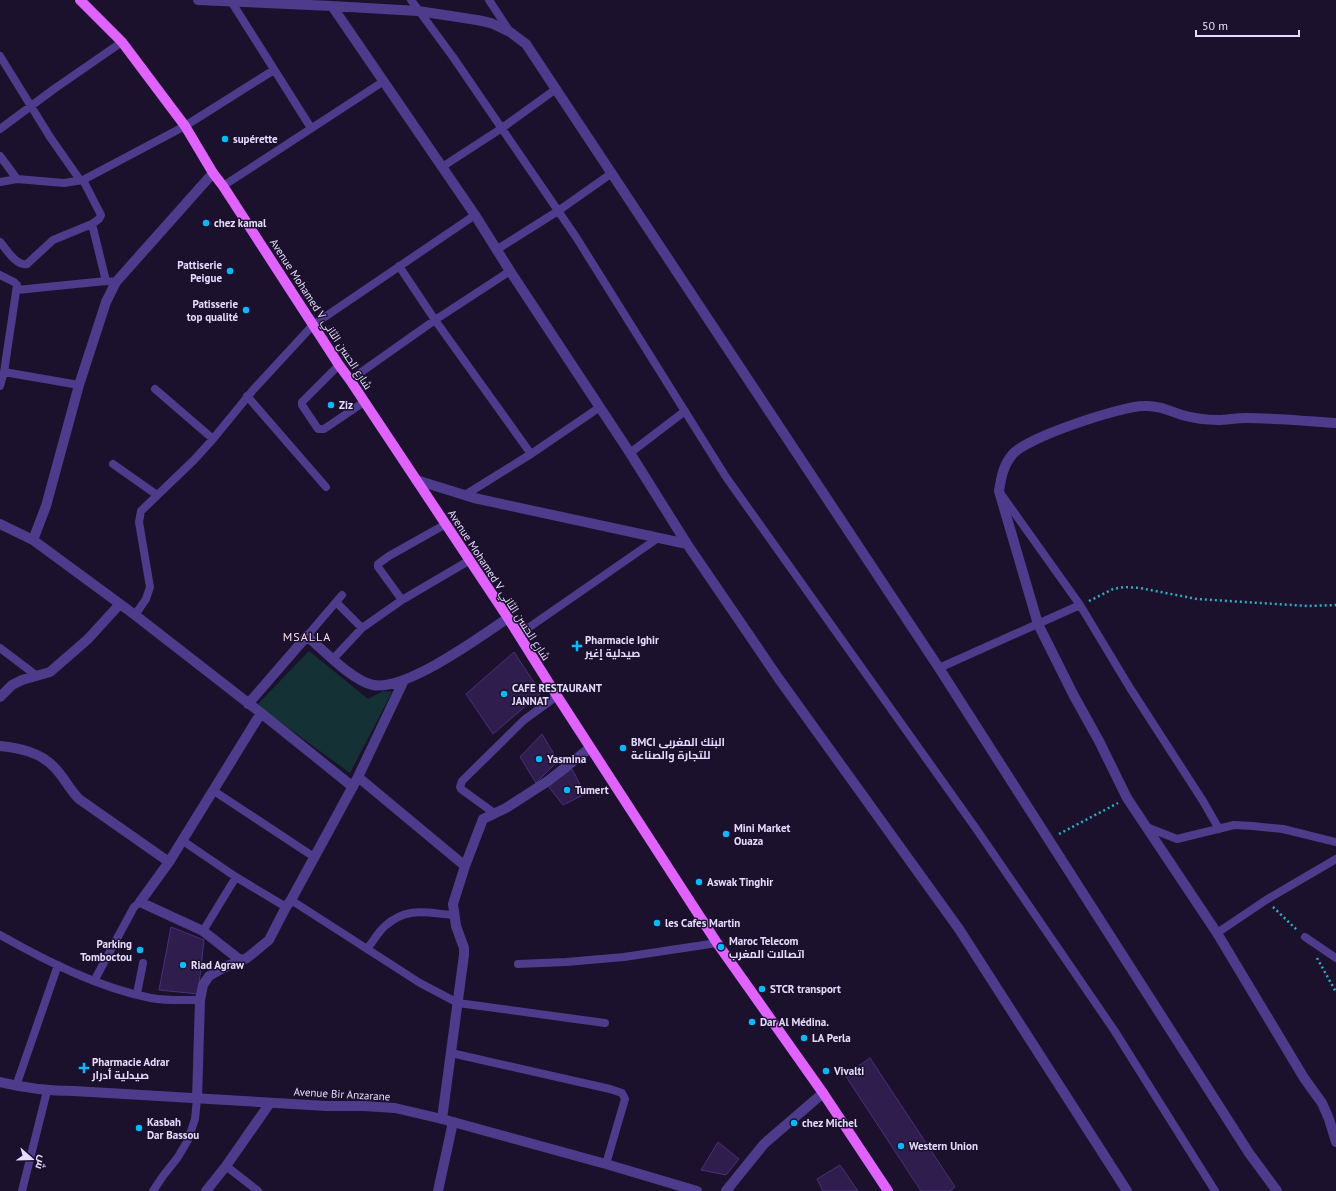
<svg xmlns="http://www.w3.org/2000/svg" width="1336" height="1191" font-family="'PT Sans',Cairo,sans-serif">
<rect width="100%" height="100%" fill="#1b112c"/>
<path fill="#143136" d="M309,651L368,699L383,691L392,692L350,773L257,705Z"/>
<path fill="#2f1d4d" stroke="#4b2f79" d="M514,652L541,693L493,734L466,694Z
M542,734L558,761L536,783L520,757Z
M572,769L585,794L563,805L548,786Z
M171,927L204,940L198,994L159,990Z
M870,1058L955,1187L950,1191H921L845,1075Z
M718,1142L739,1159L726,1175L701,1170Z
M840,1165L858,1191H823L817,1179Z"/>
<g fill="none" stroke-linecap="round" stroke-linejoin="round">
<path stroke="#2faebf" stroke-width="2.5" stroke-dasharray="2 3" stroke-linecap="butt" d="M1089,601L1113,589L1124,587L1140,588L1197,599L1308,606L1336,605
M1059,834L1118,803
M1273,907L1298,931
M1317,958L1336,992"/>
<path stroke="#4d3c8b" stroke-width="8" d="M411,0L453,57L576,237L726,477L977,830L1114,1030L1215,1191
M489,0L510,32
M231,1L311,128
M0,56L50,137L80,180
M0,129L54,89L122,42
M0,156L17,179
M442,167L502,128L556,89
M0,182L17,179L64,183L83,180L185,126L274,70
M223,186L384,81
M92,224L106,281
M0,242C7,250 16,266 27,264L53,240L92,224L99,219L101,215L83,180
M496,250L558,211L612,173
M399,266L435,320L531,454
M0,275L14,282L17,285L4,372L0,386
M17,290L106,281L116,282
M339,365L302,402V405L318,429H324L364,402
M4,372L79,385
M350,380L435,320L510,271
M155,389L213,439
M247,396L326,487
M630,453L685,411
M113,464L157,495
M1001,494L1080,605L1130,688L1203,801L1219,829
M465,495L531,454L600,407
M402,600L378,567V564L389,556L446,524
M336,602L362,628L402,600L470,560
M135,615L146,599L150,587L139,522L141,511L194,460L213,439L253,390L313,325L475,215
M518,635L658,538
M307,636L342,595
M0,648L37,676
M333,659L362,628
M939,668L1080,605
M214,791L314,857
M494,813L461,789L460,787L462,781L524,720L557,696
M1149,828L1177,839L1234,825L1253,826L1283,829L1336,842
M183,841L236,877
M291,900L420,983L458,1003L605,1023
M203,931L236,877L286,907
M1217,933L1266,900L1336,859
M0,935C46,961 99,988 151,998C167,1001 185,1000 200,1000
M1305,937L1336,958
M367,949C373,942 378,932 385,926C408,906 426,913 453,915
M518,964L566,962L624,957L717,943
M94,981L134,907L140,902
M137,994L143,963
M451,1053L610,1089L622,1093L625,1099L606,1164
M16,1086L58,965
M226,1166L258,1191
M22,1191L47,1091
M153,1191L163,1176L178,1157L188,1140L195,1119L197,1099"/>
<path stroke="#4d3c8b" stroke-width="10" d="M198,0L332,6L418,11L477,20L491,23L510,32L526,44L939,668L1249,1153L1277,1191
M332,6L475,215L510,271L630,453L687,544L779,679L959,929L1127,1191
M1336,423C1306,421 1275,418 1245,418C1236,418 1227,420 1218,420C1207,420 1193,418 1182,415C1170,411 1158,405 1144,406C1122,406 1024,438 1012,455C1003,466 1001,478 999,491L1038,624L1074,696L1099,741L1127,798L1217,933L1304,1078L1322,1103L1329,1119L1336,1142
M416,480L474,498L687,544
M0,524L33,540L135,615L261,713L169,862L140,902L203,931L240,960
M33,540L46,506L79,385L106,302L116,282L213,173
M404,680L358,777L465,866
M0,697L12,685L22,680L50,672L88,639L119,605
M248,704L307,636C323,650 353,681 373,685C406,691 480,637 508,618
M261,713L353,787
M0,746C19,748 40,752 54,767C64,777 69,789 79,799L169,862
M197,1099L200,1000L203,985L209,976L225,967L247,958L269,940L286,907L291,900L358,777
M442,1119L464,955V948L456,926L453,904L465,866L483,819L506,808L548,781L590,748
M206,1191L226,1166L270,1103
M438,1191L453,1122
M726,1191L764,1144L823,1093"/>
<path stroke="#4d3c8b" stroke-width="10" d="M0,1082C25,1088 49,1091 74,1091L327,1106H364L395,1108L442,1119L606,1164L697,1191"/>
<path stroke="#e163ff" stroke-width="10" d="M80,0L122,42L185,126L213,173L223,186L339,365L350,380L508,618L557,696L717,943L823,1093L888,1191"/>
</g>
<g fill="#08b9ff" stroke="#1b112c" stroke-width="1.5">
<circle cx="225" cy="139" r="4"/>
<circle cx="206" cy="223" r="4"/>
<circle cx="230" cy="271" r="4"/>
<circle cx="246" cy="310" r="4"/>
<circle cx="331" cy="405" r="4"/>
<path d="M575 640h4v4h4v4h-4v4h-4v-4h-4v-4h4z"/>
<circle cx="504" cy="694" r="4"/>
<circle cx="623" cy="748" r="4"/>
<circle cx="539" cy="759" r="4"/>
<circle cx="567" cy="790" r="4"/>
<circle cx="726" cy="834" r="4"/>
<circle cx="699" cy="882" r="4"/>
<circle cx="657" cy="923" r="4"/>
<circle cx="721" cy="947" r="4"/>
<circle cx="140" cy="950" r="4"/>
<circle cx="183" cy="965" r="4"/>
<circle cx="762" cy="989" r="4"/>
<circle cx="752" cy="1022" r="4"/>
<circle cx="804" cy="1038" r="4"/>
<path d="M82 1062h4v4h4v4h-4v4h-4v-4h-4v-4h4z"/>
<circle cx="826" cy="1071" r="4"/>
<circle cx="794" cy="1123" r="4"/>
<circle cx="139" cy="1128" r="4"/>
<circle cx="901" cy="1146" r="4"/>
</g>
<g text-anchor="middle" dominant-baseline="central" stroke-width="3" stroke-linejoin="round" paint-order="stroke">
<g font-size="11" font-weight="bold" fill="#e6dcff" stroke="#1b112c" text-anchor="start">
<text x="233" y="139">supérette</text>
<text x="214" y="223">chez kamal</text>
<text x="222" y="265" text-anchor="end">Pattiserie<tspan x="222" dy="13">Peigue</tspan></text>
<text x="238" y="304" text-anchor="end">Patisserie<tspan x="238" dy="13">top qualité</tspan></text>
<text x="339" y="405">Ziz</text>
<text x="585" y="640">Pharmacie Ighir<tspan x="585" dy="13">صيدلية إغير</tspan></text>
<text x="512" y="688">CAFE RESTAURANT<tspan x="512" dy="13">JANNAT</tspan></text>
<text x="631" y="742">BMCI البنك المغربي<tspan x="631" dy="13">للتجارة والصناعة</tspan></text>
<text x="547" y="759">Yasmina</text>
<text x="575" y="790">Tumert</text>
<text x="734" y="828">Mini Market<tspan x="734" dy="13">Ouaza</tspan></text>
<text x="707" y="882">Aswak Tinghir</text>
<text x="665" y="923">les Cafes Martin</text>
<text x="729" y="941">Maroc Telecom<tspan x="729" dy="13">اتصالات المغرب</tspan></text>
<text x="132" y="944" text-anchor="end">Parking<tspan x="132" dy="13">Tomboctou</tspan></text>
<text x="191" y="965">Riad Agraw</text>
<text x="770" y="989">STCR transport</text>
<text x="760" y="1022">Dar Al Médina.</text>
<text x="812" y="1038">LA Perla</text>
<text x="92" y="1062">Pharmacie Adrar<tspan x="92" dy="13">صيدلية أدرار</tspan></text>
<text x="834" y="1071">Vivalti</text>
<text x="147" y="1122">Kasbah<tspan x="147" dy="13">Dar Bassou</tspan></text>
<text x="802" y="1123">chez Michel</text>
<text x="909" y="1146">Western Union</text>
</g>
<g font-size="11" fill="#e6dcff" stroke="#1b112c">
<text transform="translate(321 314) rotate(57)">Avenue Mohamed V شارع الحسن الثاني</text>
<text transform="translate(499 585) rotate(57)">Avenue Mohamed V شارع الحسن الثاني</text>
<text transform="translate(342 1094) rotate(3)">Avenue Bir Anzarane</text>
</g>
<g font-size="12" letter-spacing="1" fill="#ffdeed" stroke="#1b112c">
<text x="307" y="636">MSALLA</text>
</g>
</g>
<g transform="translate(32 1159) rotate(110)" stroke="#1b112c" stroke-width="3" paint-order="stroke">
<path d="M0-3L7 15L0 10L-7 15Z" fill="#e6dcff"/>
<text y="-6" font-size="11" font-weight="bold" text-anchor="middle" fill="#e6dcff">ش</text>
</g>
<path d="M1196 30v6h103v-6" fill="none" stroke="#e6dcff" stroke-width="2"/>
<text x="1202" y="30" font-size="12" fill="#e6dcff" stroke="#1b112c" stroke-width="3" paint-order="stroke">50 m</text>
</svg>
